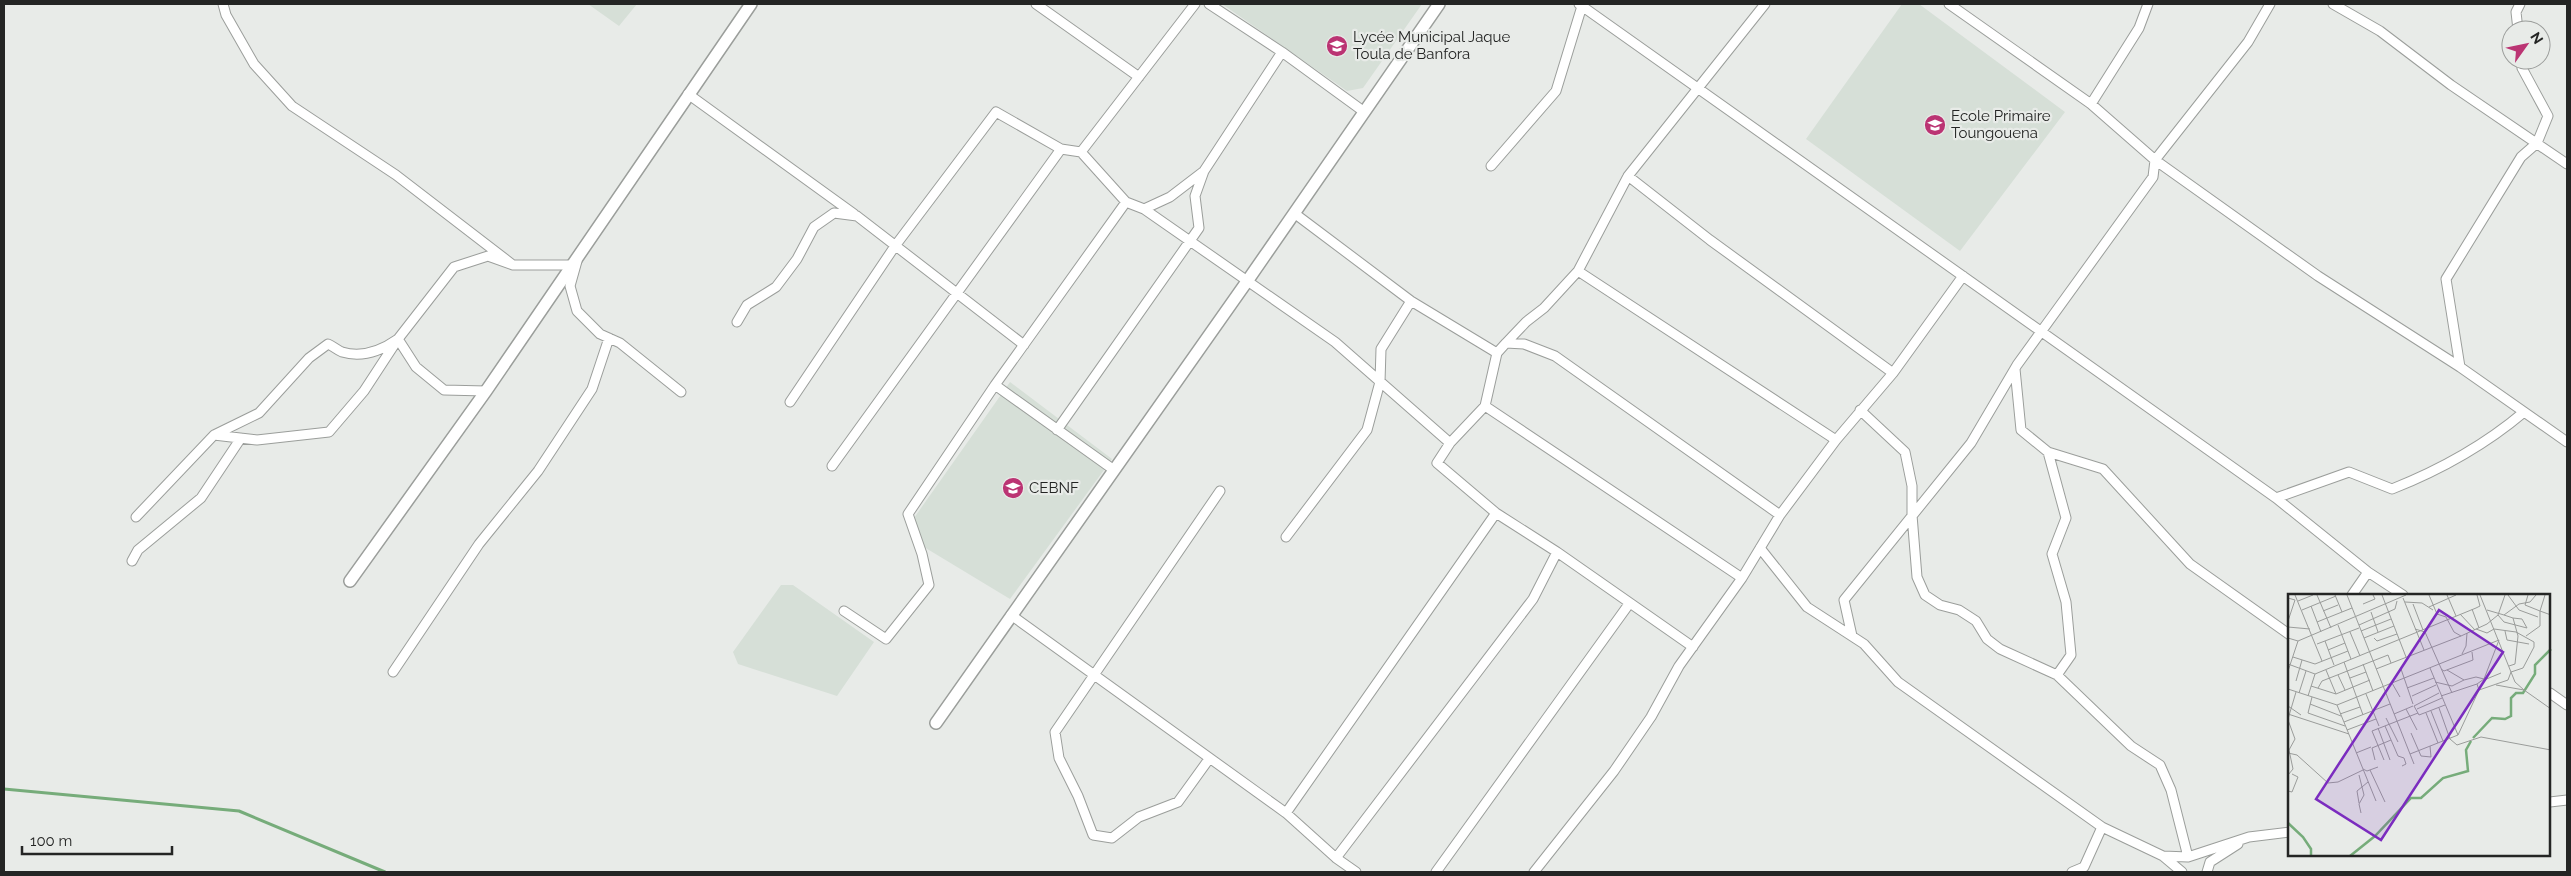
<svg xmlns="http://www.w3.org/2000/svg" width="2571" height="876" font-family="Raleway,sans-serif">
<rect width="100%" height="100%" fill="#e8ebe8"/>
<path fill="#d6dfd7" d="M588,4H637L619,26Z
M1222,4H1422L1363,88L1347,91Z
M1902,4H1919L2065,112L1960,251L1806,139Z
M1010,382L1112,459L1010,599L924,547L914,518Z
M781,585H793L874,642L837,696L738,664L733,652Z"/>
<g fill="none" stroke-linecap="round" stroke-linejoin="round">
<path stroke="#76ac7a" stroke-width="3" d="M4,789L239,811L385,872"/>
<g stroke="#9b9e9b" stroke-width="11">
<path id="minor" d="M223,4L226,15L254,64L292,106L396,175L513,265H571
M1036,4L1139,77
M1209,4L1282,52L1363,111
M1579,4L2276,498L2368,572L2403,595
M1949,4L2091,104L2155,160L2318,276L2460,367
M2333,4L2380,31L2451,85L2567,164
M2518,30L2516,12L2520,4
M2521,60L2522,68L2548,116L2537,143L2521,157L2446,279L2460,367L2567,442
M688,94L854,214
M2091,104L2139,28L2148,4
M1081,152L1195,4
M1491,166L1556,91L1582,6
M1628,176L1710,240L1893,373
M1144,209L1170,197L1204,171L1282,52
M1294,213L1411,301L1497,353
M577,261L570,286L577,311L600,334L620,343L681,392
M1578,271L1836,440
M737,322L747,305L776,287L797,259L814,227L834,213L857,216L1024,345
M1506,343L1526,322L1544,308L1578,271L1628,176L1765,4
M2015,369L2021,430L2048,452L2103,469L2190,564L2290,635
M995,385L1114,470
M790,402L895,246L996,112L1061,149L1081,152L1126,202L1144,209L1335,342L1450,443
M1485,406L1742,578
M1860,410L1905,452L1912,486V515L1917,577L1925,595L1940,605L1959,610L1976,621L1987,639L2000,649L2057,675
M1057,430L1199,228L1195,196L1204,171
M214,435L259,413L309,358L328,344C333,346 337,350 342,352C362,358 381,351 398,339L416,367L444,390L486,391
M2048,452L2066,518L2052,554L2066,602L2071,655L2057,675L2131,746L2160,765L2171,790L2188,857
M832,466L1061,149
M2276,498L2349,472L2392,489C2440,470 2485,445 2524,412
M136,517L214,435L257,440L329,432L364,391L398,339L454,267L488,256L513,265
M1286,537L1367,430L1380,382L1381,349L1411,301
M1760,548L1807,607L1864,644L1898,682L2102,827L2084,867L2072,872
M132,561L138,550L201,498L241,438
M2352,595L2368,572
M844,611L886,639L929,585L922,554L908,514L995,385L1126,202
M1011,615L1286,813L1336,858L1356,872
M1852,636L1844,600L1971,443L2017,365L2153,177L2155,160L2248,42L2270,4
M1693,647L1557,552L1496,513L1437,463L1450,443L1485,406L1497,353L1506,343L1524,344L1555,356L1780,515
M393,672L479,544L538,471L592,389L609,338
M2550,693L2567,705
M1209,759L1178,802L1139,817L1112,838L1093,835L1078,796L1059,758L1055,732L1220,491
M2550,802L2567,800
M1286,813L1496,513
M2102,827L2163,856L2188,857L2249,837L2290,832
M2163,856L2182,872
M1336,858L1533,599L1557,552
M1436,872L1629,604
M1534,872L1614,771L1651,717L1679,666L1742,578L1780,515L1836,440L1893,373L1963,276
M2207,872L2210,862L2238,844"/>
</g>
<g stroke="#9b9e9b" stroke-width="14">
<path id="tertiary" d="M350,581L486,391L751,4
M936,723L1248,280L1439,4"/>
</g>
<use href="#minor" stroke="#fff" stroke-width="9"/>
<use href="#tertiary" stroke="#fff" stroke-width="11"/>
</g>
<defs>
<g id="school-disc" transform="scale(1.125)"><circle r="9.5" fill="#bb3473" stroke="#e8ebe8"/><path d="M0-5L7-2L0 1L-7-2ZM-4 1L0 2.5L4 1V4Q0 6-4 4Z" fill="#fff"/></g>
</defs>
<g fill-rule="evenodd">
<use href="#school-disc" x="1337" y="46"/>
<use href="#school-disc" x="1935" y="125"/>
<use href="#school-disc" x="1013" y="488"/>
</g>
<g text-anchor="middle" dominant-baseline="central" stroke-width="4.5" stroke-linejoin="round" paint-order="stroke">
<g font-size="15" fill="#242524" stroke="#e8ebe8" text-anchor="start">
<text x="1353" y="37">Lycée Municipal Jaque<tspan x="1353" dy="17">Toula de Banfora</tspan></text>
<text x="1951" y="116">Ecole Primaire<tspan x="1951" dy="17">Toungouena</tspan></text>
<text x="1029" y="488">CEBNF</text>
</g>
</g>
<g transform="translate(2288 594)">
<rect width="262" height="262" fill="#e8ebe8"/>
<path fill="none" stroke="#76ac7a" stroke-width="2.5" d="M185,144L204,124L217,125L223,122V104L228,99H235L247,80V71L263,55M0,229L15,243L23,255V262M62,262L87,242L123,204H133L155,184L180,177L178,156L183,147"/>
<path fill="none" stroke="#9a9c9a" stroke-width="1" d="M7,1L34,67M29,1L43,34M47,1L54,18M59,1L126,170M94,1L118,63M141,1L149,20L158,23L166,38L173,42L199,30L210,21L217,1M159,1L168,22M192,1L227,88L236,96M220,1L231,16L250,23M257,1L252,17L263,21M0,4L7,6L0,27M115,4L136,56M10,7L25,1M117,8L134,9L145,16M75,10L87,5L85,1M125,10L135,36M23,12L33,38M141,13L168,1M184,15L191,34M14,16L48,2M199,16L216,21L231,10L242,8L248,1M35,17L50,11M83,18L90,38M172,20L187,36M210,21L216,28L239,34M216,21L225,24L230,42L227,70L221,72M225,24L234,25L239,34M29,28L64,14M50,31L63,65M71,31L107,15L109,7M0,33L22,35M127,35L137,38L164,99M73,37L103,25M217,37L219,46L241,50M62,38L72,62M238,42L252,32V17L237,11L240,1M0,44L10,47L118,1M76,44L106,32M86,44L89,47L109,40M37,47L46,71M29,50L71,34M40,56L57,49M174,60L178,52L179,39M5,63L27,70L60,57M56,68L75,121M0,70L27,80L188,14L192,12L189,1M75,70L85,97M142,74L170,141M88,75L173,42M113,75L125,110M153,75L156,77L185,66L184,58M38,76L48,100M159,76L176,86L188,83L196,85M0,77L10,47M50,81L57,96M62,84L78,78M196,86L213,79M8,87L14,66M147,88L164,92L176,86M104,89L112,103M208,91L236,96L263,115M23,92L48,100L82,86M30,94L34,87L100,61L103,69M119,94L146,84M0,95L49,111L211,46L196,85L189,90M11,99L18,77M151,99L126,112L131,121L157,111M78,100L91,132M20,102L27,80M124,102L148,91M153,102L189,90L191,96M24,103L20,119L57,132M22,110L53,122M49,111L88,207M0,112L13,121M151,114L162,145L169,151L193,143L263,156M118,115L129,136M129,115L154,104M143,117L155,147M138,119L150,149M0,120L61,140M52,120L72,113M106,120L125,112M98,124L110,148M0,125L8,98M0,126L7,145L1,156L5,175L0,181M56,128L102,110M97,132L110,162L116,164L118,170L114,172M90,134L102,166M59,136L88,125M123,139L133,162L143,163L142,152M0,159L9,161L40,189L50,188L75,176M68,159L83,153M122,160L170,141L191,96L220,86L223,78L235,74L246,53V48L228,38L206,35L199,39L188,35M87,166L84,154L103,146M96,166L84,137L130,119M75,175L79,177L90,173M82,176L97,208M71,181L76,201L71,210L73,219M0,197L4,198L10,183L4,180M71,209L69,197L80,188"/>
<path fill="#7b2cbf" fill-opacity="0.15" stroke="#7b2cbf" stroke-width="2.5" d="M151,16L215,58L93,246L28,205Z"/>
<rect width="262" height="262" fill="none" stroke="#242524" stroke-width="2.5"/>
</g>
<rect width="2571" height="876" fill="none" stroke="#242524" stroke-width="10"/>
<g transform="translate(2526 45) rotate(57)"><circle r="24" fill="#e8ebe8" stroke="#9a9c9a"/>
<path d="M0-4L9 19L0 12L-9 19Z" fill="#bb3473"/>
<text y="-8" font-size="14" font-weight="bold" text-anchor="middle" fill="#242524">N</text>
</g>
<path d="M22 846v8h150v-8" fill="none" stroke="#242524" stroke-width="2.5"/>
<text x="30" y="846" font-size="15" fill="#242524" stroke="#e8ebe8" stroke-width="4" paint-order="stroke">100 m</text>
</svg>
